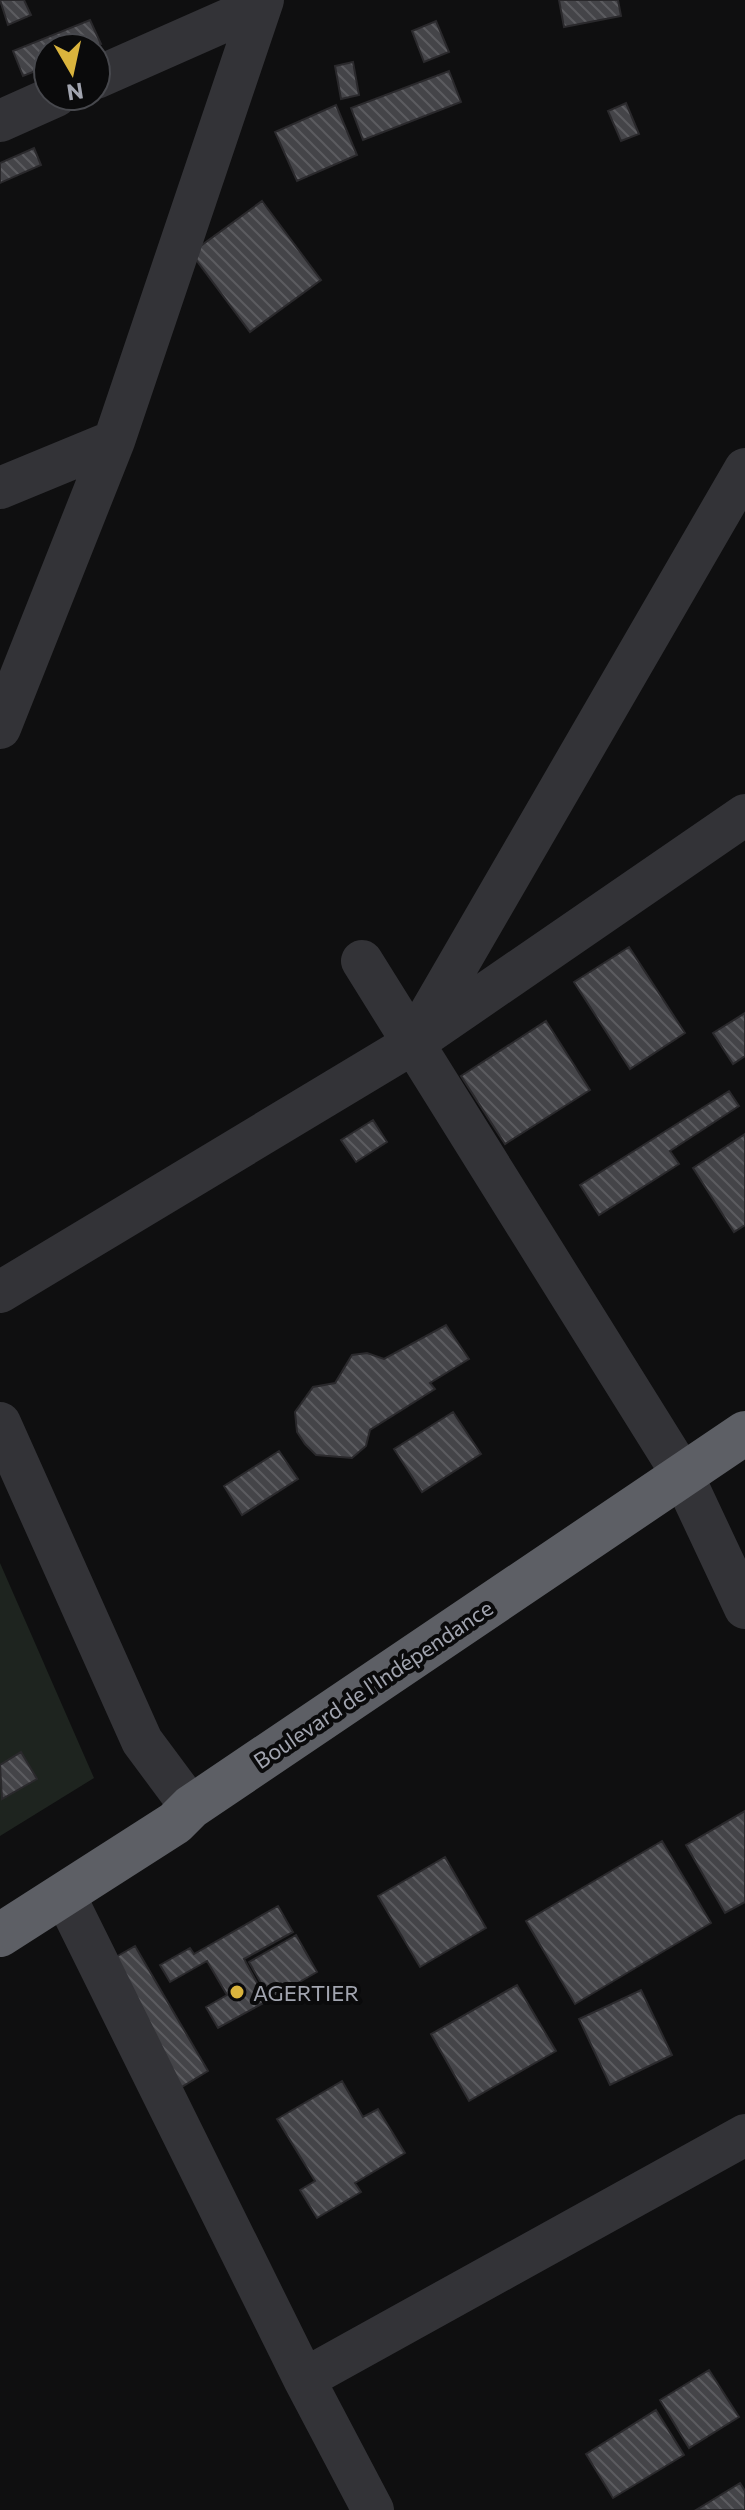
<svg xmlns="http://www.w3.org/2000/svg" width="745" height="2510" font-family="Commissioner,sans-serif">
<defs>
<pattern id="building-back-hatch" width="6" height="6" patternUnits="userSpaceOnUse" patternTransform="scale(2)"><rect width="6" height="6" fill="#444448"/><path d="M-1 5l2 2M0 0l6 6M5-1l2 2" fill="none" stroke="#5c5c60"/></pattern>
</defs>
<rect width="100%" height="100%" fill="#0f0f10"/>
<path fill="#1e241f" d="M0,1563L94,1778L0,1836Z"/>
<path fill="url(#building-back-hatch)" stroke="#2a292c" stroke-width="2" d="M0,0H24L31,15L8,25Z
M559,0H618L621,16L564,27Z
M90,20L101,44L92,48H48V66L23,76L13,51Z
M436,21L449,52L424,62L412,31Z
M353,62L359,95L341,99L335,66Z
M449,71L461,102L363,140L351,108Z
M626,103L639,134L621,141L608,111Z
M336,105L357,155L297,181L275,132Z
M34,148L41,165L0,183V163Z
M262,201L321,280L250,332L191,253Z
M629,947L685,1033L630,1069L574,982Z
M745,1013V1056L733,1064L713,1033Z
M546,1021L590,1090L505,1144L461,1076Z
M729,1091L739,1106L670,1151L679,1164L599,1215L580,1185Z
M373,1120L387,1142L356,1162L341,1140Z
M745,1134V1225L734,1232L693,1168Z
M446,1325L469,1359L430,1383L435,1389L370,1430L366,1446L352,1458L316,1455L305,1444L297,1432L295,1412L313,1387L335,1383L352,1355L367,1353L384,1359Z
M453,1412L481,1454L422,1492L394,1449Z
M279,1451L298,1479L242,1515L224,1486Z
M21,1752L37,1779L2,1799L0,1765Z
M745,1811V1902L725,1913L686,1845Z
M662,1841L711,1923L575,2004L526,1921Z
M445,1857L486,1928L420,1967L378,1896Z
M278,1906L293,1932L244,1959L267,2001L218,2028L206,2007L227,1995L207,1961L170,1982L160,1965L190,1948L194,1954Z
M296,1935L317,1972L270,1999L249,1962Z
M135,1946L208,2071L180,2088L107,1962Z
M517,1985L556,2051L469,2101L431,2034Z
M641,1990L672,2055L610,2085L579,2019Z
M342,2081L363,2117L378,2109L405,2153L355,2183L361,2192L317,2218L300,2190L315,2181L277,2119Z
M709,2370L739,2417L689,2448L660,2400Z
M656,2410L684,2455L613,2498L586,2454Z
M740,2483L745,2491V2510H696Z"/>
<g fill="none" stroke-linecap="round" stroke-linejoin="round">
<path stroke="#333337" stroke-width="42" d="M96,78L261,5
M0,121L56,96
M0,488L114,441
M0,728L114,441L263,0
M362,961L682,1474L745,1608
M419,1032L745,469
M0,1292L412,1044L745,815
M0,1423L142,1741L191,1807
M64,1894L304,2379L373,2510
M304,2379L745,2135"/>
<path stroke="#5d5f65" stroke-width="44" d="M0,1935L175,1823L191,1807L745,1433"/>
</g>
<circle fill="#dab43d" stroke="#0a0a0b" stroke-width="3" cx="237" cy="1992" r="8"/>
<g text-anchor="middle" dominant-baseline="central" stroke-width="8" stroke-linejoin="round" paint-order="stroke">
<g font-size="22" fill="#a2a5b0" stroke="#0a0a0b">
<text transform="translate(373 1684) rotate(-34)">Boulevard de l'Indépendance</text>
</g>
<g font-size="22" fill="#a2a5b0" stroke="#0a0a0b" text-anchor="start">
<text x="253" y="1992">AGERTIER</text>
</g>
</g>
<g transform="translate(72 72) rotate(171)"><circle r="38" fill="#0a0a0b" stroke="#47484d" stroke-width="2"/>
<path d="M0-6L14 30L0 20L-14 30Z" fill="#dab43d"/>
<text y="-12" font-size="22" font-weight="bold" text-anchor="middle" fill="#a2a5b0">N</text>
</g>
</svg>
